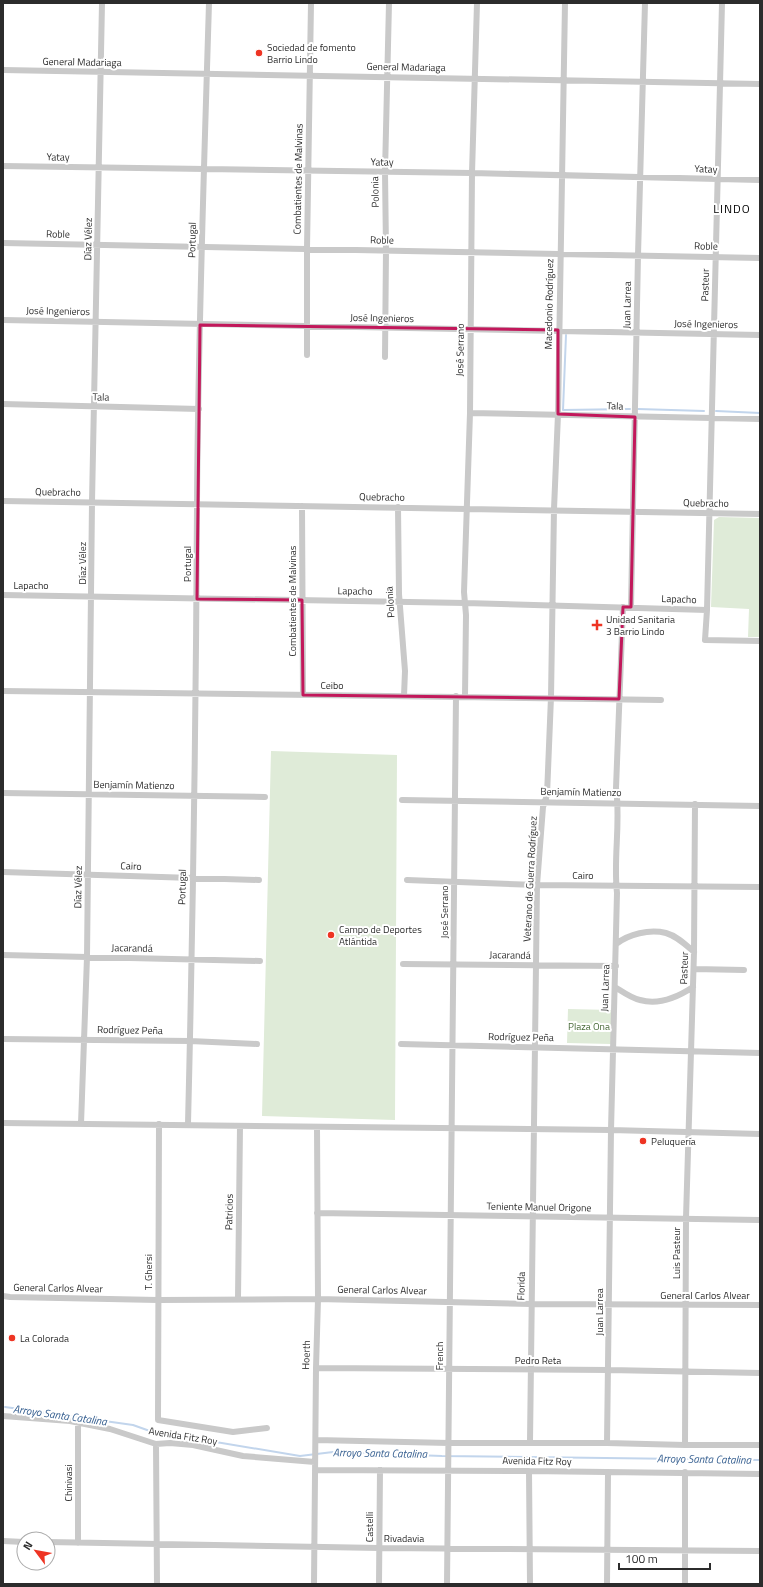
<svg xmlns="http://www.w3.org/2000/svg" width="763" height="1587" font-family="'Titillium Web',sans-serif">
<rect width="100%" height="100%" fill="#fff"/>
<path fill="#dfebd8" d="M719,517L760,518V637H748L749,609L711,607L714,520Z
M271,751L397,755L395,1120L262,1116Z
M568,1009L612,1010L611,1044L567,1043Z"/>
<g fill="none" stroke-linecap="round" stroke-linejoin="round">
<path stroke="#c2d5ec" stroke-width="2" d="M566,335L563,410L630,409
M638,409L704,411
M716,411L760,413
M5,1407L133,1425L161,1435L192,1438L300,1456L333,1452L442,1456L760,1460"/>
<path stroke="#c9c9c9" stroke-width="6" d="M722,3L707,610L705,640L760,641
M3,70L760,84
M3,166L472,173L760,180
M3,243L760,258
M3,320L760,335
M307,355V248L311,3
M385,357L386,250L385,172L389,3
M3,404L199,409
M470,413L760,419
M3,501L760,514
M302,506L303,695
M398,507L399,594L405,671L404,696
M3,595L465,603L707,610
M631,607L638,255L645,3
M3,691C222,695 442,695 661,700
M465,696L466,615L464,592L470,413L472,173L477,3
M3,793L265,797
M402,800L760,806
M3,872L259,880
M407,880L537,885L760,887
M616,944C629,934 649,929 666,933C677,936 686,945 694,952
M3,955L260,961
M403,964L616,966
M694,969L744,970
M615,987C623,992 631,998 640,1000C658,1005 678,997 693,987
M3,1039L190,1041L257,1044
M401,1044L760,1053
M3,1123L611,1130L760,1134
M81,1124L87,957L92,502L102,3
M159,1124L158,1420L233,1432L267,1428
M188,1124C193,918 196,711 197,504C198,337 204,170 209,3
M317,1213L760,1220
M3,1296L10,1297L158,1300L318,1299L531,1304L760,1305
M238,1299L240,1126
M316,1368L609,1370L760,1373
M3,1416L70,1421L110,1429L156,1444L170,1443L193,1445L243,1456L315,1462
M316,1440L449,1443H607L685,1445H760
M530,1442L537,885L543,807L547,795L551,697L554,509L558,414L565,3
M607,1443L611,1130L617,893C613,858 621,823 616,788L623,607
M156,1444L157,1584
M685,1445L686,1218L694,952L695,804
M315,1470L529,1471L760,1474
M529,1471L530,1584
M3,1541L24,1542
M48,1542L379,1548L760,1551
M78,1543V1423
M314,1584L316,1368L318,1299L317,1127
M379,1584L380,1470
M447,1584L456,696
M607,1584L608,1473
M685,1584V1472"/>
</g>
<path fill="none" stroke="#c2185b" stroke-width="3" stroke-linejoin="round" d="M200,325L558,330V414L635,417L631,607H623L619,699L303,695L302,600L197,599Z"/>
<g fill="#ee3423" stroke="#fff" stroke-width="1.5">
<circle cx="259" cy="53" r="4"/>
<path d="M595 619h4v4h4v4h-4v4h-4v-4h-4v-4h4z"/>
<circle cx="331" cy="935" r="4"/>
<circle cx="643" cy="1141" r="4"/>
<circle cx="12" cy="1338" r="4"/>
</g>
<g text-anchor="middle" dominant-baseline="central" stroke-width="4" stroke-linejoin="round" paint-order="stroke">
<g font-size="10" fill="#2c2c2c" stroke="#fff" text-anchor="start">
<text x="267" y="47">Sociedad de fomento<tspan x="267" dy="12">Barrio Lindo</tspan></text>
<text x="606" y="619">Unidad Sanitaria<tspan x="606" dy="12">3 Barrio Lindo</tspan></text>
<text x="339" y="929">Campo de Deportes<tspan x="339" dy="12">Atlántida</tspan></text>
<text x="651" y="1141">Peluquería</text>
<text x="20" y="1338">La Colorada</text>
</g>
<g font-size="10" fill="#2c2c2c" stroke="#fff">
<text transform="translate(82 62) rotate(1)">General Madariaga</text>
<text transform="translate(406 67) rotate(1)">General Madariaga</text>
<text transform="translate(58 157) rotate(1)">Yatay</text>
<text transform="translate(382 162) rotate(1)">Yatay</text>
<text transform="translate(706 169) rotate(2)">Yatay</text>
<text transform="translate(298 179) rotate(-89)">Combatientes de Malvinas</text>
<text transform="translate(375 192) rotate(-91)">Polonia</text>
<text transform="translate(58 234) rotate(1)">Roble</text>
<text transform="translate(88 239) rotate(-89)">Díaz Vélez</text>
<text transform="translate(192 240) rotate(-89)">Portugal</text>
<text transform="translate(382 240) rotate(1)">Roble</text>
<text transform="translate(706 246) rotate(1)">Roble</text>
<text transform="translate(705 285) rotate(-89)">Pasteur</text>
<text transform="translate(549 304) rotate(-89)">Macedonio Rodríguez</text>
<text transform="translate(627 305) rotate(-89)">Juan Larrea</text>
<text transform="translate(58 311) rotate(1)">José Ingenieros</text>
<text transform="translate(382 318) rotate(1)">José Ingenieros</text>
<text transform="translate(706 324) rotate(1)">José Ingenieros</text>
<text transform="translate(460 350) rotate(-89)">José Serrano</text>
<text transform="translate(101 397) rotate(1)">Tala</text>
<text transform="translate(615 406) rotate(2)">Tala</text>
<text transform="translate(58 492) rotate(1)">Quebracho</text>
<text transform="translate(382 497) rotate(1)">Quebracho</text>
<text transform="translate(706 503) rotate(1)">Quebracho</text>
<text transform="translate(82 563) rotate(-90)">Díaz Vélez</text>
<text transform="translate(187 564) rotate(-90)">Portugal</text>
<text x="31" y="585">Lapacho</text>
<text transform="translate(355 591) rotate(1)">Lapacho</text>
<text transform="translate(679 599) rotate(2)">Lapacho</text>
<text transform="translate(292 601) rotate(-90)">Combatientes de Malvinas</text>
<text transform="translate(390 602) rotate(-94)">Polonia</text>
<text x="332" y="685">Ceibo</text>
<text transform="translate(134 785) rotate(1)">Benjamín Matienzo</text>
<text transform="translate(581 792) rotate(1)">Benjamín Matienzo</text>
<text transform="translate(131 866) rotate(2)">Cairo</text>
<text x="583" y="875">Cairo</text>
<text transform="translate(530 879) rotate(-87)">Veterano de Guerra Rodríguez</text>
<text transform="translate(78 887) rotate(-89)">Díaz Vélez</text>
<text transform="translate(182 887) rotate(-89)">Portugal</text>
<text transform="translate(444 912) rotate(-90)">José Serrano</text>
<text transform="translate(132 948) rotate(1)">Jacarandá</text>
<text transform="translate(510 955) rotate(1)">Jacarandá</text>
<text transform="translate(684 968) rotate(-88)">Pasteur</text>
<text transform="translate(605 988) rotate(-88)">Juan Larrea</text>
<text transform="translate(130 1030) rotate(1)">Rodríguez Peña</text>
<text transform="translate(521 1037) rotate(1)">Rodríguez Peña</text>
<text transform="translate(539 1207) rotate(1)">Teniente Manuel Origone</text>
<text transform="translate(229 1212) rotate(-89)">Patricios</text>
<text transform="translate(676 1253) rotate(-90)">Luis Pasteur</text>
<text transform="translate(148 1272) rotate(-90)">T. Ghersi</text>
<text transform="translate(521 1286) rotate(-89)">Florida</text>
<text transform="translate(58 1288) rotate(1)">General Carlos Alvear</text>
<text transform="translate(382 1290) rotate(1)">General Carlos Alvear</text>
<text x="705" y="1295">General Carlos Alvear</text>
<text transform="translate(599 1312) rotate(-90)">Juan Larrea</text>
<text transform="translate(306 1355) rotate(-88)">Hoerth</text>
<text transform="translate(439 1356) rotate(-90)">French</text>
<text x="538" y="1360">Pedro Reta</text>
<text transform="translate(183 1436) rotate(9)">Avenida Fitz Roy</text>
<text transform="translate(537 1461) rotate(1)">Avenida Fitz Roy</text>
<text transform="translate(68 1483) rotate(-90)">Chinivasi</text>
<text transform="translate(369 1527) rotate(-90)">Castelli</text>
<text x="404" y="1538">Rivadavia</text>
</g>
<g font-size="10" fill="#476937" stroke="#fff">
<text x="589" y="1026">Plaza Ona</text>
</g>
<g font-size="11" font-style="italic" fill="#376091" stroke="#fff">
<text transform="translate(60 1415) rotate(8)">Arroyo Santa Catalina</text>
<text transform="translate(380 1453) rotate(1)">Arroyo Santa Catalina</text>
<text transform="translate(704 1459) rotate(1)">Arroyo Santa Catalina</text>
</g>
<g font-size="12" letter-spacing="1" fill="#000" stroke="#fff">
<text x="732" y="208">LINDO</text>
</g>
</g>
<rect width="763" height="1587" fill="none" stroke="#2c2c2c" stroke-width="8"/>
<g transform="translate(36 1551) rotate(302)"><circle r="19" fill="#ffffff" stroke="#ababab"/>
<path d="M0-3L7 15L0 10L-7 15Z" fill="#ee3423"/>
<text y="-6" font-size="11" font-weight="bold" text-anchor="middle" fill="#2c2c2c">N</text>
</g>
<path d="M619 1563v6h91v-6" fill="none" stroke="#2c2c2c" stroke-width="2"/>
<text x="625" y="1563" font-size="12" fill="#2c2c2c" stroke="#ffffff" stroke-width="3" paint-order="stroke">100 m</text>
</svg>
